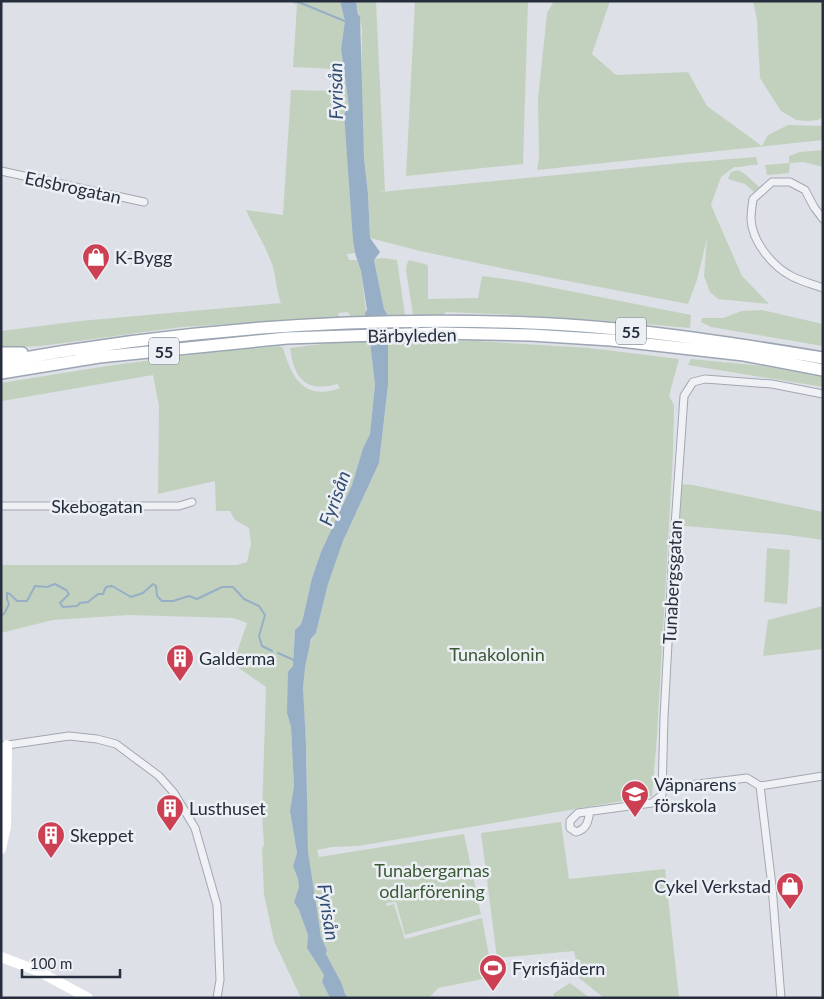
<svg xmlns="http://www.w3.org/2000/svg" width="824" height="999" font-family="Lato,sans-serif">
<rect width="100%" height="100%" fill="#dde0e7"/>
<path fill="#c2d1be" d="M289,1H340L345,21L341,49L349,107L344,114L355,253L347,254L349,260H357L361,271L367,319H352L348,312L338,313L339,317L182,327L41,346L1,348V331L80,321L281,303C276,290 276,276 272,264C265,245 254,228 246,210L283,215L291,90L332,91L334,69L293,67L297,5Z
M356,1H376L385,191L380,192L681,163L756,157L758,165C749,164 743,168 734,167L721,177L711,205L742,276L769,304L718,299L710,292L704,276L707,238L697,280L688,304L506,269L420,251L370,238L368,194L364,158L361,100L362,29Z
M415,1H528L523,164L406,176Z
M554,1H610L592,54L616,75L688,72L707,106L762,146L768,135L788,125L823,126V140L537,170L539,158L538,99L547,13Z
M753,1H823V117L818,120L807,121L796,120L788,115L781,111L760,78L757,20Z
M823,150V167L803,162L790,163L789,173L767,175L765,165L789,163V156L800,152Z
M738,170L745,174L759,187L754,192L745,184L728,179L731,172Z
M383,258L397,260L405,315L388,316L384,309L374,259Z
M409,260L428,265V299L478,298L482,276L519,281L691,315L690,328C609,320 528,315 446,312L443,315H413L406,270L407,264Z
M762,310L823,324V346L711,327L701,322L702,318H723L742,311Z
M386,340L477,341L589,348L679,359L669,396L674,405L673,453L657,736L652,796L358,846L332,847L317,850L319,857L464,834L481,914L405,935L396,902L386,903L387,906L394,904L405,939L482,918L493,977L438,988L429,998H348L345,994L342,984L326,954L327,950L321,937C316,909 309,880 308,851C306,816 308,780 306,745C305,714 296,659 316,633L328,584L343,541L379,463L388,385Z
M346,341L370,342L375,385L370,434L363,448L352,485L321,552L312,578L303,618L301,624L295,630L293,666L287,713L291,727L294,786L290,811L297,853L293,866L298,879L299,887L294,902L299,910L308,935L307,948L324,975L322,982L330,998H301L274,941L264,894L262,849L264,845L262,814L266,687L233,664L247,623L233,618L129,615L53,620L1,633V565H237L247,562L251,544L249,528L235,520L230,511H216L215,481L158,494L159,406L153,375L2,401L1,383L107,366L206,353L279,346L283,348C292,378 304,401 340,388L337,384C305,393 294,378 290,348Z
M691,359L764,366L821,377H823V387L688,365Z
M678,484L693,485L823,512V540L788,535L675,525Z
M767,548L790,550L787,604L764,602Z
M823,606V649L763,656L768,620Z
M561,822L569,879L665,869L679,998H604L579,978L574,951L497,958L481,833Z
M570,983L590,998H554L553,994Z"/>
<path fill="#97aec7" d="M340,1H356L358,14L360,17L364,158L368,194L370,238L380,252L374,260L384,309L388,316V385L379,463L343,541L328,584L316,633L311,639L305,667L303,688L306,744L308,852L321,937L327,950L326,954L342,984L345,994L348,998H330L322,982L324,975L307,948L308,935L299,910L294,902L299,887L298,879L293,866L297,853L290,811L294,786L291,727L287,713L288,672L293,666L295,630L301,624L303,618L312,578L321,552L352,485L363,448L370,434L375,385L370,342L365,313L367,310L361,271L355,253L353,240L344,114L349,107L341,49L345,21Z"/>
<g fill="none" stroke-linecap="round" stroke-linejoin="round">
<path stroke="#97aec7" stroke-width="2" d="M296,1L347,22
M1,615L4,614L9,604L7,599V593L10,594L17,601H27L35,586L47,587L55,584L66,590L69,594L60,603L63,607L77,606L80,603L88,602L98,594H103L106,587L112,586L131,597L143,593L153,584L156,586L157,596L162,601H173L189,596L197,599L222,587H233L244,599L259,606L265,615L259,636L262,646L272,651
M278,653L294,660"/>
<g stroke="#a2a7b1" stroke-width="9">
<path id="street" d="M1,171L144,202
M823,219L814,207L805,190L790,182H772L753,199C752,206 751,213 751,219C752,242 773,267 793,277C803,282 813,284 823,288
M1,506H179L192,502
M1,746L69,736L97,739L116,744L159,776L174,793L195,828L217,905L220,980L217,998
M662,784L673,787L747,778L760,786L823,776
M760,786L772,886L781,998
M590,811C588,822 587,829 576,832L570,828V821L578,813L652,803L662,795L664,717L672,569L684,396L693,382L705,379L772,384L823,394"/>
</g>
<g stroke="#9ca5b2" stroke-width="14">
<path id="primary" d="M1,353H22
M1,362C175,330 354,316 530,323C629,327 726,342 823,358
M1,373L99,357L287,338L437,333L531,335L611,340L744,355L823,370"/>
</g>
<use href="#street" stroke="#eff1f5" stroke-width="7"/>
<path stroke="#fff" stroke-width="10" d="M1,849L6,827L7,745
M1,957L38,971L88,998"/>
<use href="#primary" stroke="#fff" stroke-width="11"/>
</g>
<defs>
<g id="shop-pin" transform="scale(1.4375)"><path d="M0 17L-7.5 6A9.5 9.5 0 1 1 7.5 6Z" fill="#cd4054" stroke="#eceff4"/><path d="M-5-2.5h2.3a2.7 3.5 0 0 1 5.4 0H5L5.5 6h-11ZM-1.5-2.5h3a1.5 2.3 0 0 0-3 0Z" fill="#fff"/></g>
<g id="building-pin" transform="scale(1.4375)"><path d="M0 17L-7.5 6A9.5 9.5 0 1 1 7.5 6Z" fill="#cd4054" stroke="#eceff4"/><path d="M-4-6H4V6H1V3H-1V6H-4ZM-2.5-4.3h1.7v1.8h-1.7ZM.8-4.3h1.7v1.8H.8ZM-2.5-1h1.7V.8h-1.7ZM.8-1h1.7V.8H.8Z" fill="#fff"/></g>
<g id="school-pin" transform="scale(1.4375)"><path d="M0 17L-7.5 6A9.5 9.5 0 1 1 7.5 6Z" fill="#cd4054" stroke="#eceff4"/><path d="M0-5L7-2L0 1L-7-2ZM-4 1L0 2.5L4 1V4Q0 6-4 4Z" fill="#fff"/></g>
<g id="stadium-pin" transform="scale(1.4375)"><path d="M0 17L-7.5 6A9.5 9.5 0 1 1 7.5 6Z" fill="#cd4054" stroke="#eceff4"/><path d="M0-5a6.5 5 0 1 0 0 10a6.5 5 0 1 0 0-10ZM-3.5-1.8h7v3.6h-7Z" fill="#fff"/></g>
</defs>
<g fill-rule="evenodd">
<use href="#shop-pin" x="96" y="257"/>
<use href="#building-pin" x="180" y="658"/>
<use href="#school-pin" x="635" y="794"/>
<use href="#building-pin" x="170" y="808"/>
<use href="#building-pin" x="51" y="835"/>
<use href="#shop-pin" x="790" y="886"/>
<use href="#stadium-pin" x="493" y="968"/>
</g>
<g text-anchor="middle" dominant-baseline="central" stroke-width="5" stroke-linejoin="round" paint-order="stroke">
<g fill="#eceff4" stroke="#616874" stroke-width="1">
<rect x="616" y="317.5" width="30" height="27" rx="4"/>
<rect x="149" y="337.5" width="30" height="27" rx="4"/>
</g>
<g font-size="16" font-weight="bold" fill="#262e3d">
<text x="631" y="331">55</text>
<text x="164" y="351">55</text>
</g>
<g font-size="18" fill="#262e3d" stroke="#eceff4">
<text transform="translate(73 187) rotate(12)">Edsbrogatan</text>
<text transform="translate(412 335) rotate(-1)">Bärbyleden</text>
<text x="97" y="506">Skebogatan</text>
<text transform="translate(672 582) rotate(-87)">Tunabergsgatan</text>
</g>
<g font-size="18" fill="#262e3d" stroke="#eceff4" text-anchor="start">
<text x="115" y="257">K-Bygg</text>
<text x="199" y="658">Galderma</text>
<text x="654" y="784">Väpnarens<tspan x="654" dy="21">förskola</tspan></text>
<text x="189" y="808">Lusthuset</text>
<text x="70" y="835">Skeppet</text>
<text x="771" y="886" text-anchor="end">Cykel Verkstad</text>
<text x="512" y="968">Fyrisfjädern</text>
</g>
<g font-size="18" fill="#3a5934" stroke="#eceff4">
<text x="497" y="654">Tunakolonin</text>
<text x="432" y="870">Tunabergarnas<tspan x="432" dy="21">odlarförening</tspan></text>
</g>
<g font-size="19" font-style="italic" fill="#314d71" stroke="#eceff4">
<text transform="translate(335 91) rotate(-91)">Fyrisån</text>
<text transform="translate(334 498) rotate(-70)">Fyrisån</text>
<text transform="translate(329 912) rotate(81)">Fyrisån</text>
</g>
</g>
<rect width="824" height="999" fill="none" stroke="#262e3d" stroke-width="5"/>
<path d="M22 969v8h98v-8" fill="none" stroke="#262e3d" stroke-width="2.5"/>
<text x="30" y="969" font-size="15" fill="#262e3d" stroke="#eceff4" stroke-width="4" paint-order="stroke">100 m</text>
</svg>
